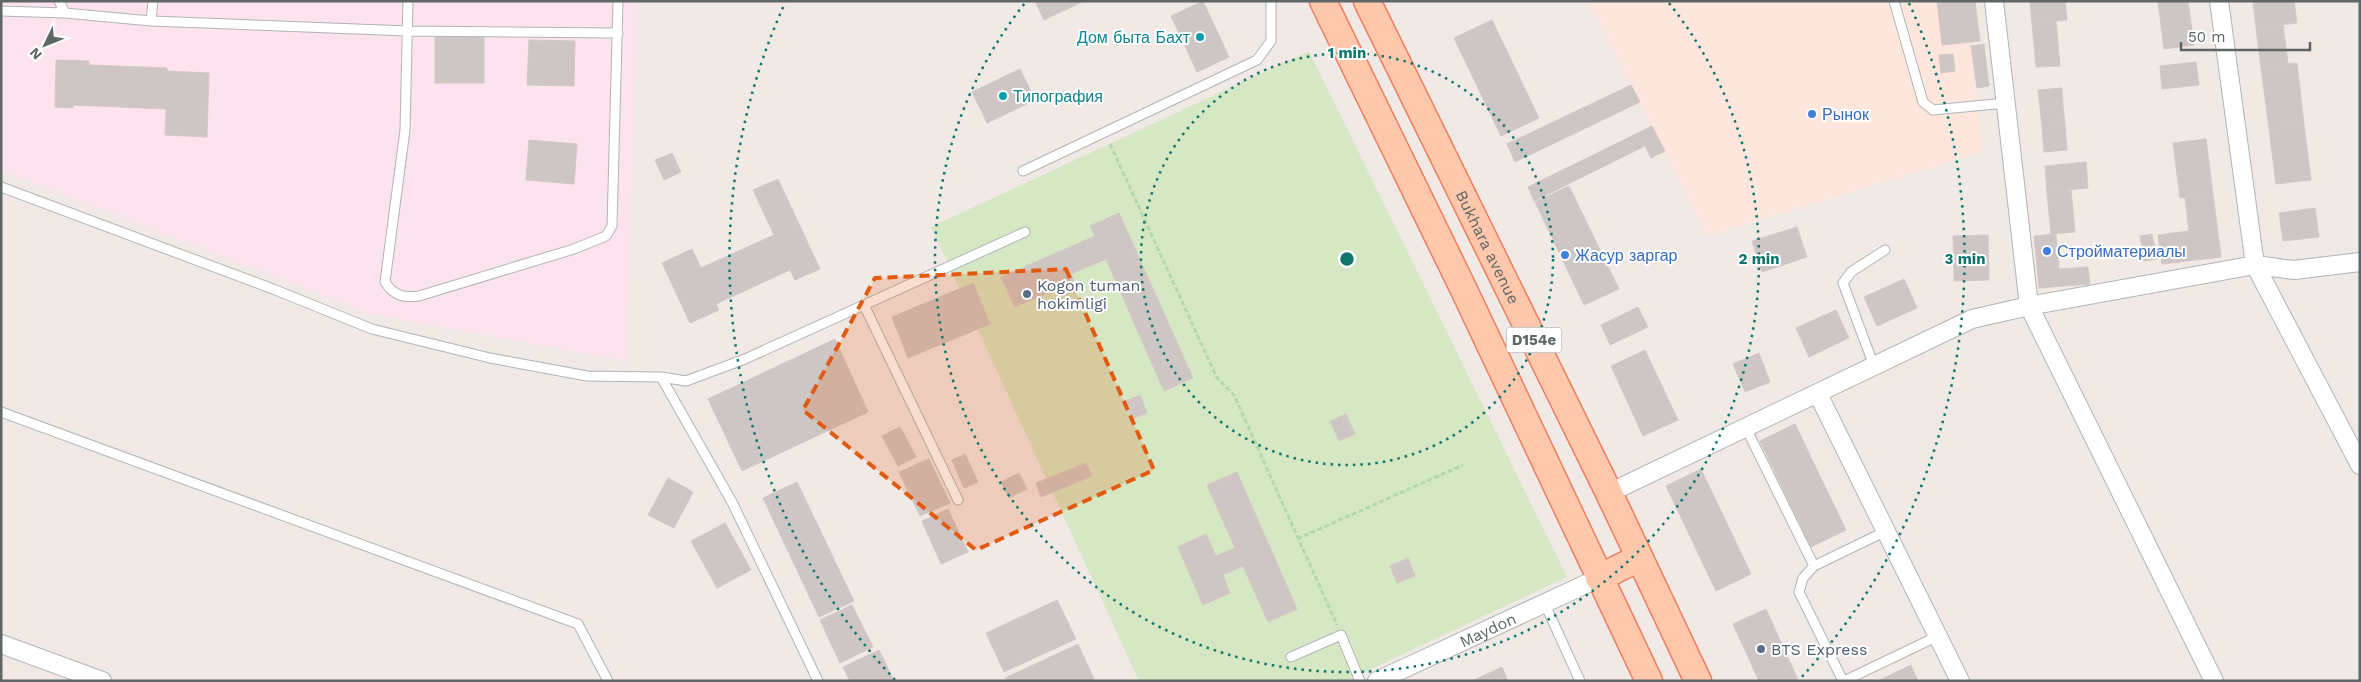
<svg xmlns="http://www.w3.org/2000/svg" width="2361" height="682" font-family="'Work Sans',sans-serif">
<rect width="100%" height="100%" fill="#f0e9e6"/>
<path fill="#fee6dd" d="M1589,1H1965L1982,152L1707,236Z"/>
<path fill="#fce3ed" d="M1,1H638L625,361L371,314L1,170Z"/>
<path fill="#d5e7c3" d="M1309,51L1567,577L1346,681H1139L931,227Z"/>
<path fill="#cec6c5" stroke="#d5c7c4" d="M1035,1H1084L1044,20Z
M1203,1L1229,57L1197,72L1171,16Z
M1937,1H1975L1980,41L1942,45Z
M2030,1H2065L2067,20L2032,23Z
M2158,1H2188L2194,45L2164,49Z
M2253,1H2294L2297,23L2256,28Z
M1492,20L1539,118L1501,136L1454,38Z
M2056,21L2060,66L2036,67L2032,23Z
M2283,24L2288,64L2261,67L2256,28Z
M435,37H484V83H435Z
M529,40L575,41L574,86L527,85Z
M1984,44L1989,86L1977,88L1971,46Z
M1953,54L1955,71L1941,73L1939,55Z
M56,60L89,61V65L167,68V71L209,73L207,137L165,135L166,109L73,105V108L55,107Z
M2196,62L2199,85L2162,89L2160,66Z
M2297,63L2304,125L2269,129L2261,67Z
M1020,69L1035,100L987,123L972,92Z
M1631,85L1640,102L1515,162L1507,144Z
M2062,88L2063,106L2040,108L2038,90Z
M2063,106L2065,125L2042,127L2040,108Z
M2065,125L2067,150L2044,152L2042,127Z
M2304,125L2311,180L2276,184L2269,129Z
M1652,126L1665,151L1651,158L1645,146L1534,201L1528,187Z
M2206,139L2213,194L2180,198L2173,143Z
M529,140L577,144L574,184L526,180Z
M672,153L681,172L664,180L655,160Z
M2086,162L2088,188L2047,192L2045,166Z
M778,179L820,269L795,280L790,270L716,304L719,310L690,323L662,263L692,249L701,268L774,235L753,190Z
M1569,186L1619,289L1584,305L1535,202Z
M2071,190L2075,232L2051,234L2047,192Z
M2213,194L2221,257L2162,264L2158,235L2189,231L2185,198Z
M2315,208L2319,237L2283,241L2279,213Z
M1119,213L1193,378L1164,391L1106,259L1071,274L1074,281L1015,307L1001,277L1095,236L1090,226Z
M1797,227L1807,257L1762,272L1752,241Z
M2056,234L2059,269L2088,267L2090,284L2039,288L2034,236Z
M2152,234L2157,259L2144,261L2140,236Z
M1988,235L1989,280L1954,281L1953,236Z
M1904,279L1917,308L1877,326L1864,297Z
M973,283L990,324L908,358L892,317Z
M1638,307L1648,327L1610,345L1601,325Z
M1836,310L1849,338L1809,357L1796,328Z
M835,339L868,412L742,471L708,399Z
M1645,350L1678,420L1643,436L1611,366Z
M1759,353L1770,382L1745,392L1733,364Z
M1140,395L1147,413L1132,419L1125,401Z
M1346,414L1355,434L1339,441L1330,421Z
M1795,424L1846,530L1811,547L1760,441Z
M900,427L916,457L898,466L882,436Z
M965,454L978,482L964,488L952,460Z
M929,459L950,503L920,516L899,472Z
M1086,463L1092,476L1041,497L1036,483Z
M1701,469L1751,574L1716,591L1666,486Z
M1237,472L1297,609L1268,622L1243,566L1223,575L1230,593L1203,605L1178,547L1206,534L1216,556L1235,548L1207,485Z
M1019,473L1027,489L1009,498L1001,482Z
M668,478L693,492L674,528L648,515Z
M797,482L854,601L819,617L763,498Z
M948,509L968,552L941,564L922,521Z
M725,523L751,570L717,588L691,541Z
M1408,558L1415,576L1397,583L1390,566Z
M1057,600L1076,639L1004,672L986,633Z
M852,605L873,647L840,663L820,620Z
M1766,609L1798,680L1796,681H1759L1733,624Z
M1078,644L1094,679L1089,681H1007L1005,678Z
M879,650L894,681H850L843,667Z
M1911,665L1918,681H1878Z
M1502,667L1508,681H1472Z"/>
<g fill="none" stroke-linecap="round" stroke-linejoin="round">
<g stroke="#afb5b6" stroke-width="11">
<path id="lane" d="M59,1L65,13L151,21L407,31L618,33
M408,1L405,130L385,282C394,296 404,298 419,296L574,249L606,236L612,226L618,1
M1894,1L1923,102L1933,110L2006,103
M1,11L65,13
M151,21L153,1
M1023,171L1257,60L1271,41V1
M1,187L273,289L372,329L490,358L587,376L661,377L732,502L818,681
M864,305L958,500
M1874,366L1843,283L1851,272L1885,250
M661,377L686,381L745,359L1025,232
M1,412L578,624L608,681
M1746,428L1814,566L1803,578L1799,592L1843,681
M1814,566L1886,531
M1544,602L1580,681
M1291,657L1341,635L1360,681
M1844,681L1938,636"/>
</g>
<g stroke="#afb5b6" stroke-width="20">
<g id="street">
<path d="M1994,1L2029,306L2214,681"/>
<path d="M2219,1L2255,265L2360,465"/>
<path d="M1818,394L1960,681"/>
<path d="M1609,493L1972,319L2029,306L2255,265L2294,270L2360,262"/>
<path d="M1,644L102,681"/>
<path id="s1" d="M1377,681L1599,578"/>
</g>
</g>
<g stroke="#f27d5d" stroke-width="29">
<g id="primary">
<path d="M1323,1L1463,288L1649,681"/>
<path id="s2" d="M1367,1L1609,493L1698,681"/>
<path d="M1599,578L1639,558"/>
</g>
</g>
<path stroke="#b2d9a6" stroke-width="3" stroke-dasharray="5 2.5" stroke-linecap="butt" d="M1110,144L1217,378L1234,395L1337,625
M1297,539L1463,465"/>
<use href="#lane" stroke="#fff" stroke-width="9"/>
<use href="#street" stroke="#fff" stroke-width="18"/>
<use href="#primary" stroke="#ffc8ac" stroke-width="26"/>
</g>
<path fill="#e15a10" fill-opacity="0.2" stroke="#e15a10" stroke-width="4" stroke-dasharray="10 6" stroke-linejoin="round" d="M1066,269L1154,470L976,550L803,410L875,278Z"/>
<g fill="none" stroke="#0f766e" stroke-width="2.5" stroke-dasharray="2.5 5">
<circle cx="1347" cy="259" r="206"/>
<path d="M1669 3A412 412 0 1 1 1025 3"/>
<path d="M895 680A618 618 0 0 1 785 3M1909 3A618 618 0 0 1 1799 680"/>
</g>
<g fill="#0f9aa8" stroke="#fff" stroke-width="2">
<circle cx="1200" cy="37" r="5"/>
<circle cx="1003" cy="96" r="5"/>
</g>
<g fill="#3f7fe0" stroke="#fff" stroke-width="2">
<circle cx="1812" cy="114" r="5"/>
<circle cx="2047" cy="251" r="5"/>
<circle cx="1565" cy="255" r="5"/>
</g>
<g fill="#5c6f8a" stroke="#fff" stroke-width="2">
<circle cx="1027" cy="294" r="5"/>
<circle cx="1761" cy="649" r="5"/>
</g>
<g text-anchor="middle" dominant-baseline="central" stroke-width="4" stroke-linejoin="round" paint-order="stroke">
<rect fill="#fff" stroke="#8e9494" stroke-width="1" x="1506.5" y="327.5" width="55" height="25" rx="4"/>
<g font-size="15" font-weight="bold" fill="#5e6666">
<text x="1534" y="340">D154e</text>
</g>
<g font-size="16" fill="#0d838f" stroke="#fff" text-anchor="end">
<text x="1190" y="37">Дом быта Бахт</text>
<text x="1013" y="96" text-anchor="start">Типография</text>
</g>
<g font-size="16" fill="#366cbe" stroke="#fff" text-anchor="start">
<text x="1822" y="114">Рынок</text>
<text x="2057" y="251">Стройматериалы</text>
<text x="1575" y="255">Жасур заргар</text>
</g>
<g font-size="16" fill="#5e6666" stroke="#fff">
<text stroke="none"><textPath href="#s2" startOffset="274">Bukhara avenue</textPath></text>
<text stroke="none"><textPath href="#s1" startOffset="122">Maydon</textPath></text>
</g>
<g font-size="16" fill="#4e5e75" stroke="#fff" text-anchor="start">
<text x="1037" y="285">Kogon tuman<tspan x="1037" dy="18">hokimligi</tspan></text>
<text x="1771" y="649">BTS Express</text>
</g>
</g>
<circle cx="1347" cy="259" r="8" fill="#0f766e" stroke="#fff" stroke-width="2.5"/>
<g font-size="15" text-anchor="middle" font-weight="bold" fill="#0f766e" stroke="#fff" stroke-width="4" stroke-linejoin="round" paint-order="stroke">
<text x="1347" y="58">1 min</text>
<text x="1759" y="264">2 min</text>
<text x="1965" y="264">3 min</text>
</g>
<rect width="2361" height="682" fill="none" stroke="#5e6666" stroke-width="5"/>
<g transform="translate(45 45) rotate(227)" stroke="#ffffff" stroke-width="4" paint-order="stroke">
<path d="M0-4L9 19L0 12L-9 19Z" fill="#5e6666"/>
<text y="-8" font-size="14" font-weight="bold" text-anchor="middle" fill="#5e6666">N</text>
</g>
<path d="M2181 42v8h129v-8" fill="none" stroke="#5e6666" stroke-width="2.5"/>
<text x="2188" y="42" font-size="15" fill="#5e6666" stroke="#ffffff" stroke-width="4" paint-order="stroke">50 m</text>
</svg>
